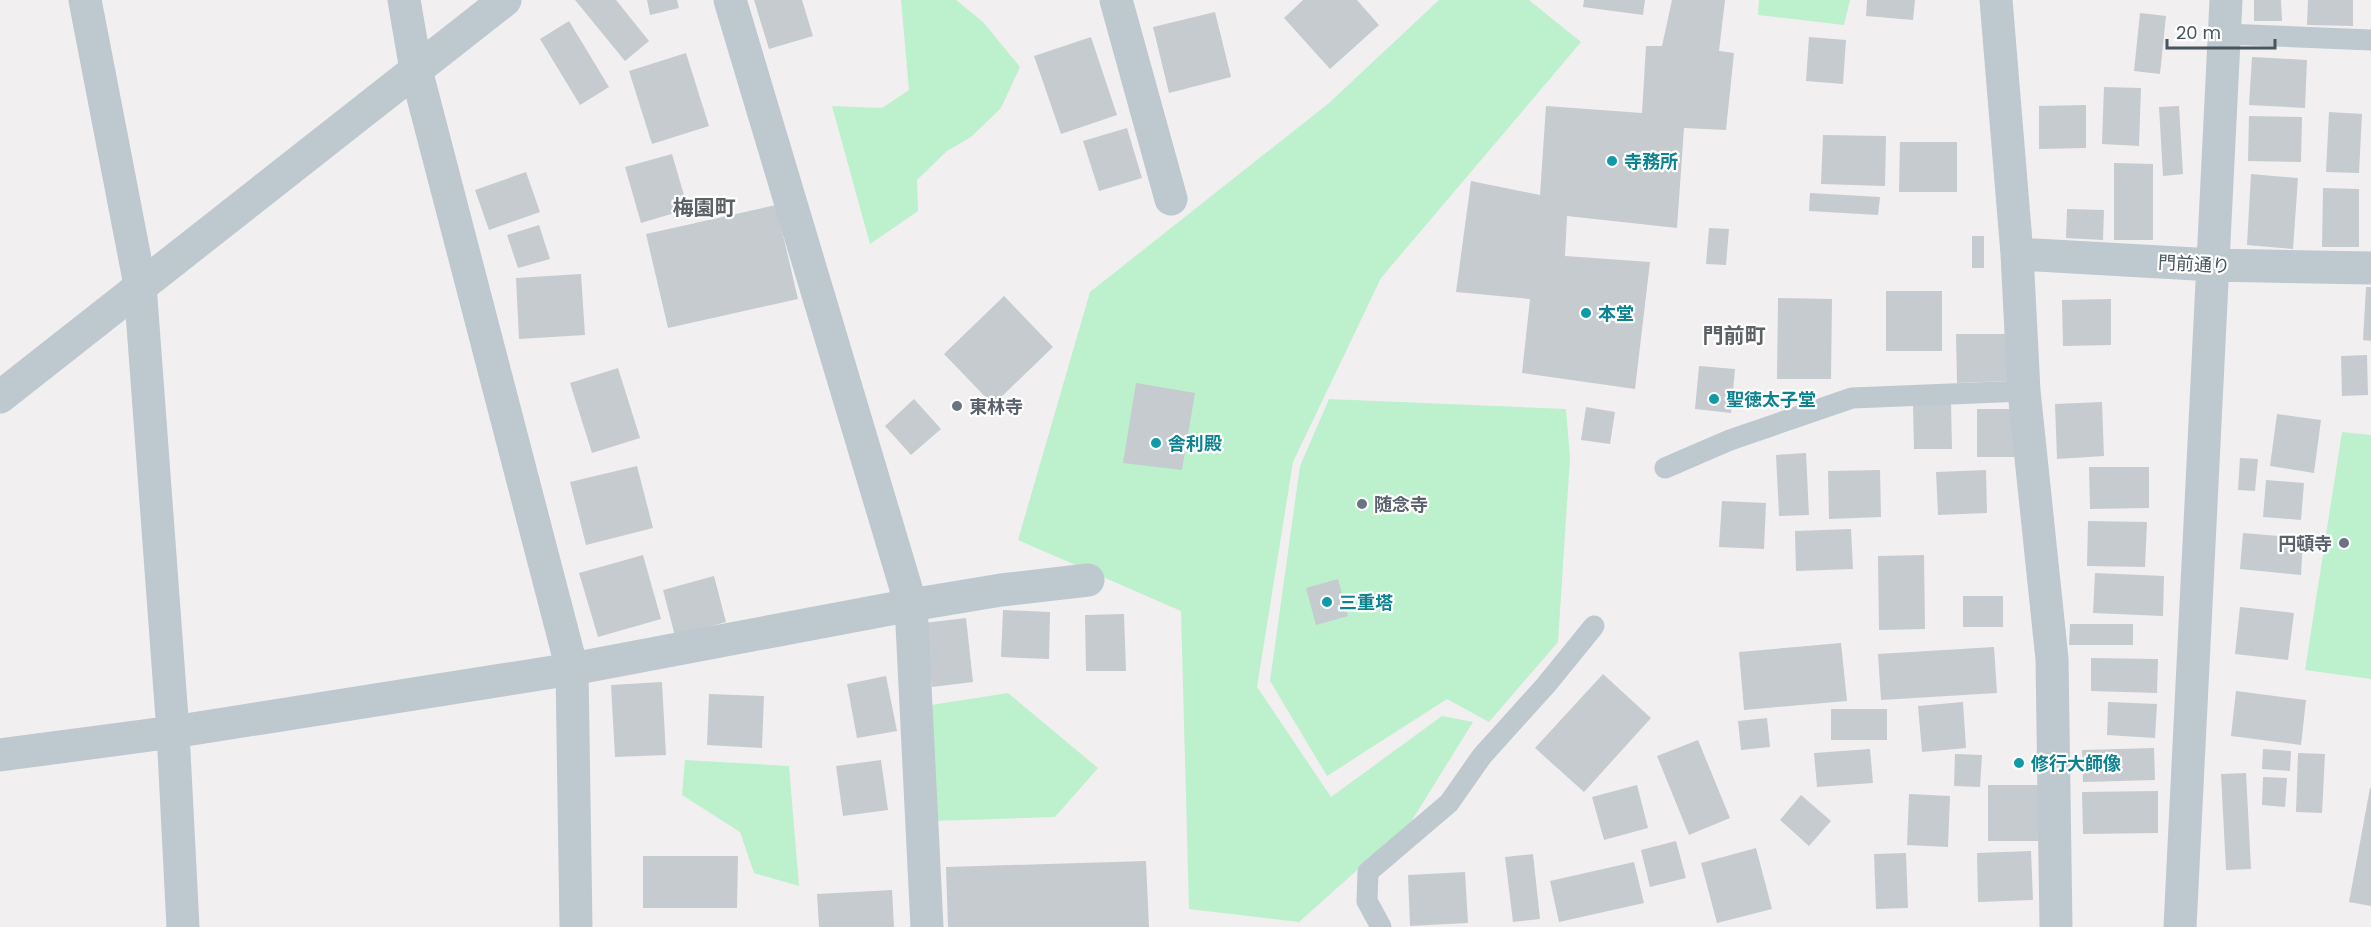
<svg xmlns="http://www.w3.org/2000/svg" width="2371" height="927" font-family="Poppins,'Noto Sans JP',sans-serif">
<rect width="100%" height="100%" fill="#f2eff0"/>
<path fill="#bdf0cd" d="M901,0H956L983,22L1020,67L1001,108L971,137L947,151L917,180L918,211L870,244L832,106L882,108L909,90Z
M1439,0H1529L1581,42L1381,278L1293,462L1257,687L1331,797L1442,716L1473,722L1411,822L1299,922L1189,909L1181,611L1018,540L1090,292L1329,103Z
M1759,0H1850L1844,25L1758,15Z
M1329,399L1566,409L1570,458L1558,642L1489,722L1447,699L1327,776L1270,681L1300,466Z
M2342,432L2371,435V679L2305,670Z
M1008,693L1098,768L1055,817L935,821L931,705Z
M685,760L789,766L799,886L754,873L740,832L682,795Z"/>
<path fill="#c6cbcf" d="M575,0H616L649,41L625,61Z
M647,0H677L679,8L650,15Z
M754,0H802L813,36L769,49Z
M1303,0H1357L1379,25L1330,69L1284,18Z
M1584,0H1645L1643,15L1583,7Z
M1672,0H1725L1719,51L1734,53L1726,130L1684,128L1677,228L1567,216L1565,256L1650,262L1635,389L1522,373L1530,299L1456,292L1471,181L1540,195L1546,106L1642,113L1646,46H1662Z
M1867,0H1915L1913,20L1866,16Z
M2254,0H2281L2282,21H2254Z
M2308,0H2353V26L2307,25Z
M1215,12L1231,77L1169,93L1153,27Z
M2140,13L2166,16L2160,74L2134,71Z
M569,21L609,87L580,105L540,39Z
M1091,37L1117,115L1061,134L1034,56Z
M1809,37L1846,40L1843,84L1806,81Z
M686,53L709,126L652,144L629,71Z
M2252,57L2307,60L2305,108L2249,105Z
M2104,87L2141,88L2139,146L2102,144Z
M2086,105V148L2039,149V106Z
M2179,106L2183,174L2163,176L2159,107Z
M2329,112L2362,114L2359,173L2326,172Z
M2249,116L2302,117L2301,162L2248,161Z
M1127,128L1142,178L1099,191L1083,141Z
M1823,135L1886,136L1885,186L1821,184Z
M1900,142H1957V192H1899Z
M672,154L688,209L641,223L625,167Z
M2114,163L2153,164V240H2114Z
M526,172L540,212L489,230L475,190Z
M2251,174L2298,178L2293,249L2247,245Z
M2323,188L2359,189V247H2322Z
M1810,193L1880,197L1878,215L1809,211Z
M776,205L798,299L668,328L646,234Z
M2067,209L2104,210L2103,240L2066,238Z
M539,225L550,259L518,268L507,235Z
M1709,228L1729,229L1726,265L1706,264Z
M1972,236H1984V268H1972Z
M581,274L585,335L519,339L516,278Z
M2366,287H2371V341L2363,340Z
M1886,291H1942V351H1886Z
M1004,296L1053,347L993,405L944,354Z
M1778,298L1832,299L1831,379H1777Z
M2111,299V345L2063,346L2062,300Z
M1956,334H2006L2008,381L1957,383Z
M2367,355L2368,395L2342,396L2341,356Z
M1699,366L1735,369L1731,413L1695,409Z
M618,368L640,438L592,453L570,383Z
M1136,383L1195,393L1182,470L1123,463Z
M914,399L941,429L911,455L885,426Z
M2102,402L2104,456L2057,459L2055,404Z
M1913,403H1951L1952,449H1914Z
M1586,407L1615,412L1610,444L1581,440Z
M1977,409H2022V457H1977Z
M2277,414L2321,420L2314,473L2270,466Z
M1806,453L1809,515L1779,516L1776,455Z
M2240,458L2258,459L2255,491L2238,490Z
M637,466L653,528L586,545L570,482Z
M2089,467H2149V508L2090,509Z
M1880,470L1881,517L1829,519L1828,471Z
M1986,470L1987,513L1938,515L1936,472Z
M2266,480L2304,483L2301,520L2263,517Z
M1722,501L1766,503L1764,549L1719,547Z
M2088,521L2147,522L2145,567L2087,566Z
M1851,529L1853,569L1796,571L1795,531Z
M2243,533L2303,538L2301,575L2240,569Z
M643,555L661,619L598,637L579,573Z
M1924,555L1925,629L1879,630L1878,556Z
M2095,573L2164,576L2163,616L2093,613Z
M714,576L726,622L675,636L663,590Z
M1338,579L1348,616L1316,625L1306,588Z
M1963,596H2003V627H1963Z
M2240,607L2294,613L2288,660L2235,654Z
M1003,610L1050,612L1049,659L1001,657Z
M1124,614L1126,671H1086L1085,615Z
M966,618L973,682L932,687L924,623Z
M2070,624H2133V645H2069Z
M1841,643L1847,701L1744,710L1739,652Z
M1994,647L1997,693L1881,700L1878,654Z
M2091,658L2158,659L2157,693L2091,691Z
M1603,674L1651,718L1584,792L1535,748Z
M886,676L897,731L857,738L847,684Z
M662,682L666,755L615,757L611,685Z
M2236,691L2306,700L2301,745L2231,736Z
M709,694L764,696L762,748L707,745Z
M1963,702L1966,748L1922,752L1918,706Z
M2108,702L2157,704L2155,738L2107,735Z
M1831,709H1887V740H1831Z
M1767,718L1770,747L1741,750L1738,721Z
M1698,740L1730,818L1689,835L1657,756Z
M2154,748L2155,780L2083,782L2082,750Z
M1870,749L1873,783L1817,787L1814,753Z
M2263,749L2291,751L2290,771L2262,769Z
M2298,753L2325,754L2322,813L2296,812Z
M1955,754L1982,755L1980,787L1954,786Z
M881,760L888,810L843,816L836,766Z
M2246,773L2251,869L2226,870L2221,774Z
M2263,777L2287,778L2285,807L2262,805Z
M1637,785L1648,828L1604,840L1592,797Z
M1988,785H2043V841H1988Z
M2370,788H2371V906L2349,902Z
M2158,791V833L2083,834L2082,792Z
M1909,794L1950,796L1948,847L1907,845Z
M1801,795L1831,821L1809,846L1780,820Z
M1676,841L1686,878L1650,887L1641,850Z
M1756,848L1772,909L1717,923L1701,863Z
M2031,851L2033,900L1978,902L1977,853Z
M1906,853L1908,908L1876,909L1874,854Z
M1533,854L1540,919L1513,922L1505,857Z
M643,856H738L737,908H643Z
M1146,861L1149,927H948L946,867Z
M1634,862L1644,903L1559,922L1550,881Z
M1465,872L1468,923L1410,926L1408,875Z
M892,890L894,927H819L817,894Z"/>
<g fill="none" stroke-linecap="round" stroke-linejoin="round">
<path stroke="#bdc8cf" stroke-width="21" d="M2225,34L2371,40
M1665,468L1730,440L1852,398L2024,391
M1381,927L1367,901L1368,872L1449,803L1482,756L1546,685L1594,626"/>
<path stroke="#bdc8cf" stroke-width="33" d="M85,0L140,285L173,732L183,927
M404,0L416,70L572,669L576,927
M730,0L911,605L927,927
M1116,0L1171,199
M1996,0L2017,254L2024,391L2052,659L2056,927
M2017,254L2213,265L2371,268
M0,397L505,0
M0,755L173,732L572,669L911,605L1001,590L1088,580
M2180,927L2226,0"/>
</g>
<g fill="#0f9aa8" stroke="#fff" stroke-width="2">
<circle cx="1612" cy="161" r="6"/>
<circle cx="1586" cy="313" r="6"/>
<circle cx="1714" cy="399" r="6"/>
<circle cx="1156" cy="443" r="6"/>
<circle cx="1327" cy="602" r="6"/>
<circle cx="2019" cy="763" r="6"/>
</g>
<g fill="#6b7280" stroke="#fff" stroke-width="2">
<circle cx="957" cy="406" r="6"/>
<circle cx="1362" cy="504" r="6"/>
<circle cx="2344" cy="543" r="6"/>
</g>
<g text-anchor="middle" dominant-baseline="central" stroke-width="4.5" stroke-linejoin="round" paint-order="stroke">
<g font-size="18" font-weight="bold" fill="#0d838f" stroke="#fff" text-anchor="start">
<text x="1624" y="161">寺務所</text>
<text x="1598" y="313">本堂</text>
<text x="1726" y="399">聖徳太子堂</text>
<text x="1168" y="443">舎利殿</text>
<text x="1339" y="602">三重塔</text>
<text x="2031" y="763">修行大師像</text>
</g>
<g font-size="18" fill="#47555e" stroke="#fff">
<text transform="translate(2194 264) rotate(3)">門前通り</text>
</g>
<g font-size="18" font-weight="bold" fill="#5b616d" stroke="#fff" text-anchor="start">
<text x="969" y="406">東林寺</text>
<text x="1374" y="504">随念寺</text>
<text x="2332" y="543" text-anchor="end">円頓寺</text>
</g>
<g font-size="21" font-weight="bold" fill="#5c6165" stroke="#fff">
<text x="704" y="207">梅園町</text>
<text x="1734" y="335">門前町</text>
</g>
</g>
<path d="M2167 39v9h108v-9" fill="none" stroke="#47555e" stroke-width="3"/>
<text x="2176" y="39" font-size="18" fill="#47555e" stroke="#ffffff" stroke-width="4.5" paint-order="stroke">20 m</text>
</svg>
